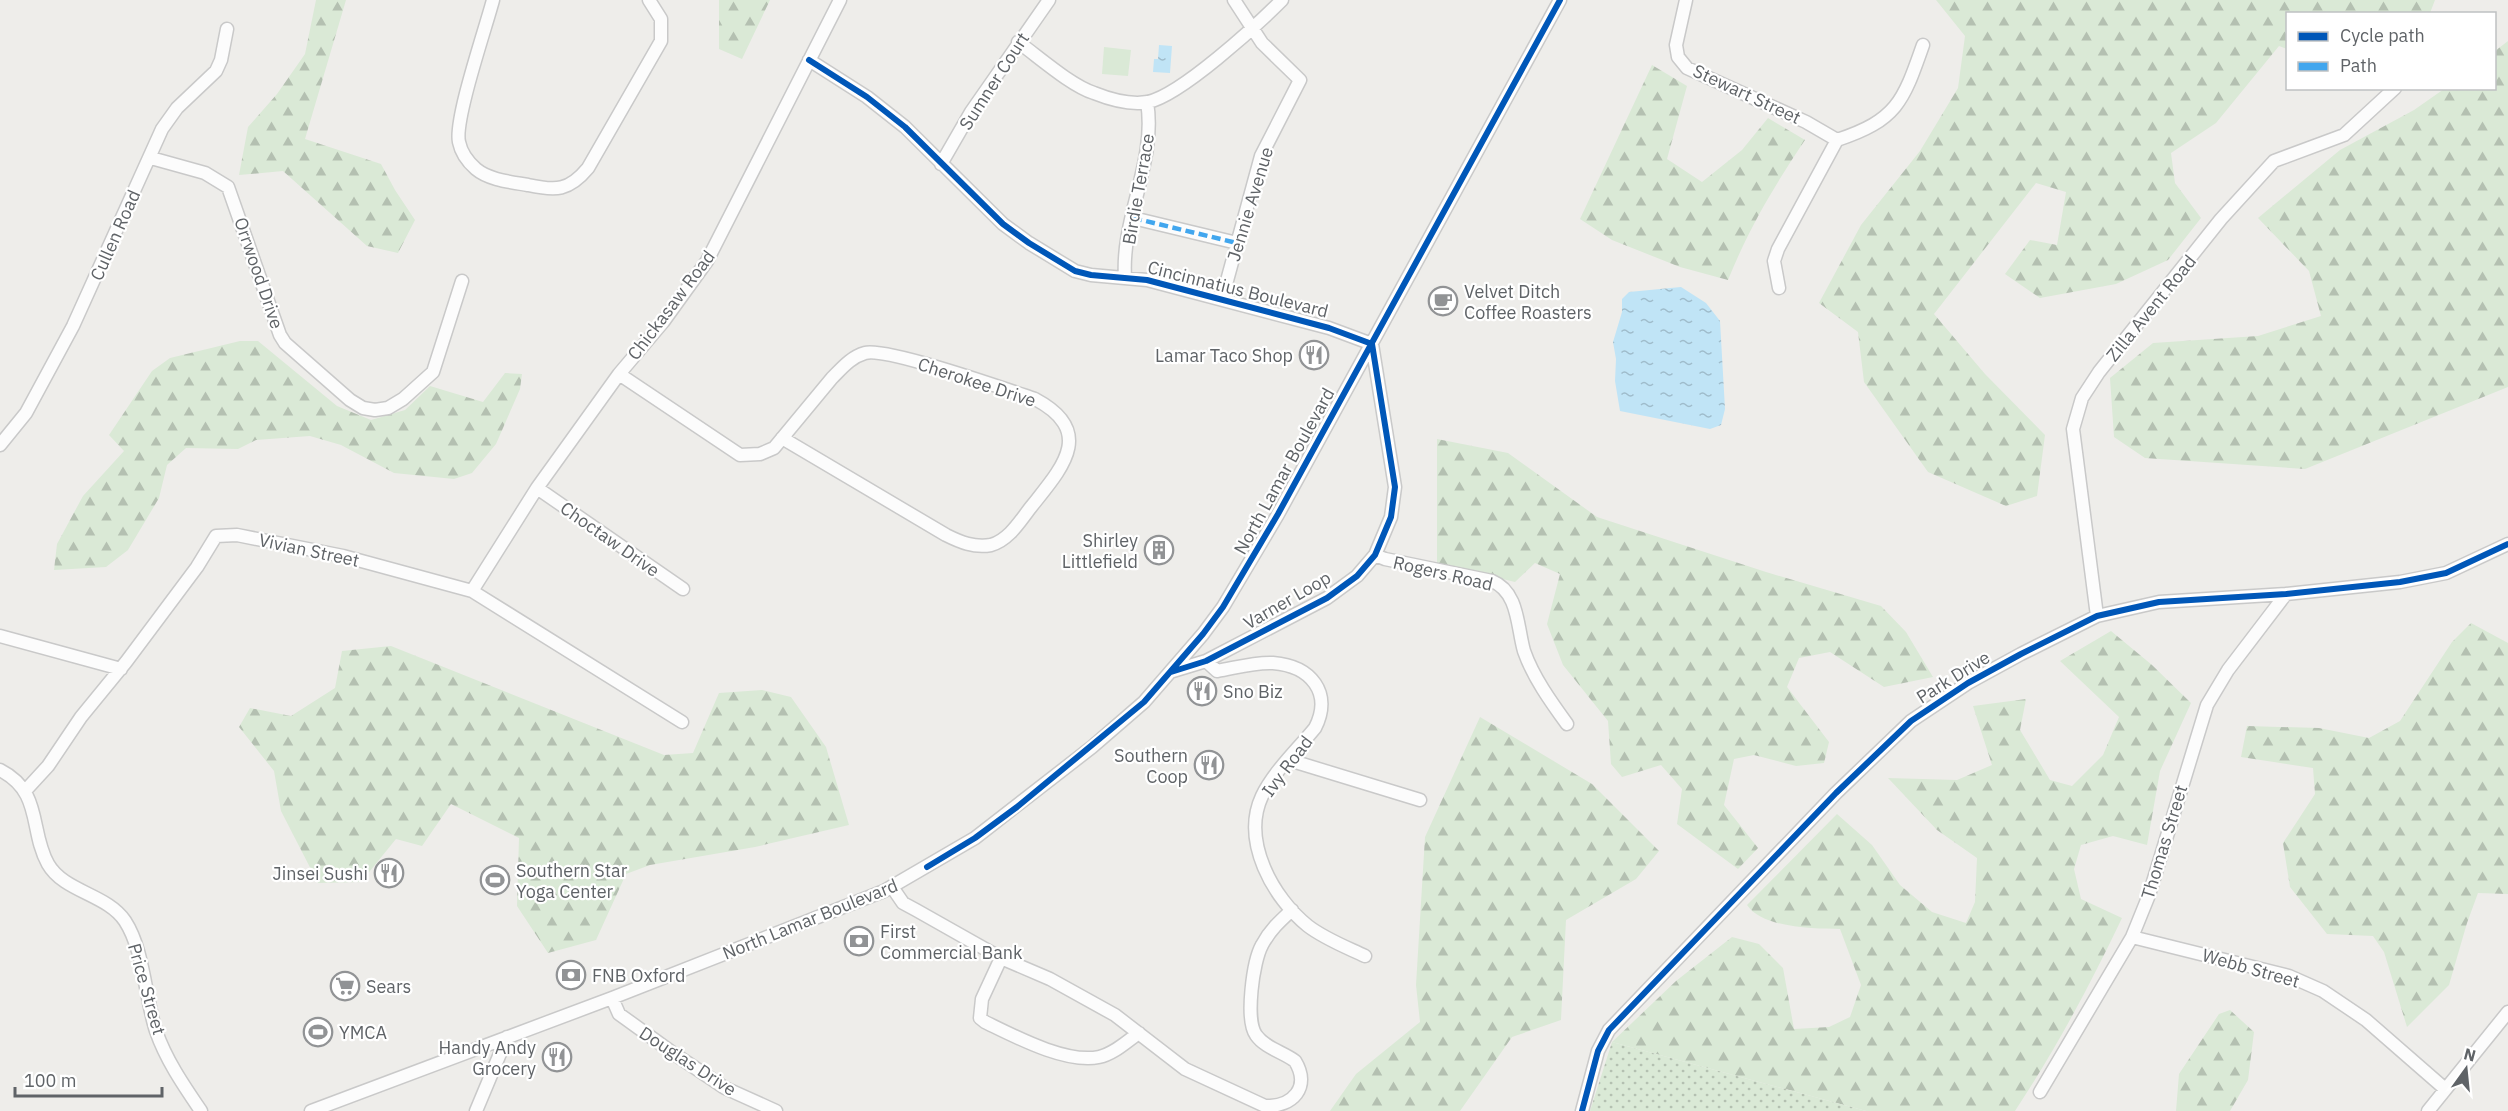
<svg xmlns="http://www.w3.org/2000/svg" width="2508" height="1111" font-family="'IBM Plex Sans',sans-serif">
<defs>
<pattern id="forest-firs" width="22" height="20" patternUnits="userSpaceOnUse" patternTransform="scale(1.5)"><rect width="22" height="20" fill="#dae9d6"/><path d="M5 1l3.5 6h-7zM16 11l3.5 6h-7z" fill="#b4c0b1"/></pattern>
<pattern id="park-dots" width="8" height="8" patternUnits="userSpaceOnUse" patternTransform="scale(1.5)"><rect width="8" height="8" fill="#dae9d6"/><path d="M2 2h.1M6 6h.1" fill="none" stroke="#b4c0b1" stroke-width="1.8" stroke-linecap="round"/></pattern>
<pattern id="water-ripples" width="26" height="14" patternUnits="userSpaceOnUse" patternTransform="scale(1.5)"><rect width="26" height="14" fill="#c0e4f6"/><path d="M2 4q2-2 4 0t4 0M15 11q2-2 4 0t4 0" fill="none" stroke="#9fbccb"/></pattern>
</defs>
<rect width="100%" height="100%" fill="#eeedea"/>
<path fill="#dae9d6" d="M1104,47L1131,50L1128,76L1102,74Z"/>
<path fill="url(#forest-firs)" d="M316,0H346L305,139L381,164L395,190L415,220L398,253L367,246L283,171L239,175L248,127L277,94L305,54Z
M719,0H770L742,59L719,49Z
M1936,0H2435L2430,13L2288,14L2287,49L2279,46L2216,123L2171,153L2175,183L2201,218L2168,260L2116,284L2040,298L2005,274L2030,240L2057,245L2066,192L2036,183L1934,314L1985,374L2045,435L2037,496L2006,506L1928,472L1864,382L1858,332L1819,303L1861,225L1920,151L1958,88L1965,36Z
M2508,41V387L2305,469L2145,458L2114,437L2110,378L2153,343L2258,336L2321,316L2309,271L2258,218L2340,150L2414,110L2444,89L2494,88L2495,51Z
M1652,65L1687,86L1667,159L1702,182L1742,150L1768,118L1805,140C1773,188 1750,226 1728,280L1680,267L1612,240L1580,219Z
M240,341H258L337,406L371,420L405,410L430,386L483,402L505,373L522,374L520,389L496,444L472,473L454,479L394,473L341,445L310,436L256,440L238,449L186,448L167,465L159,498L128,550L106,567L54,570L57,544L83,496L124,451L109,435L152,371L170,358Z
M1437,439L1508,453L1597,517L1766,572L1881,606L1906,632L1933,677L1884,687L1830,652L1799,658L1787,687L1829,742L1824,763L1796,766L1754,755L1734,759L1724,805L1758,848L1738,869L1677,824L1682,789L1661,765L1622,777L1611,764L1608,721L1563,665L1547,624L1560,574L1535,563L1515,582L1437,563Z
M2471,623L2508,643V894L2478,893L2467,923L2449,985L2407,1027L2384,952L2373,936L2327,934L2290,887L2283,843L2315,794L2313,768L2241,757L2247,726L2319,728L2369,738L2400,721L2452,642Z
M2111,631L2152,665L2191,703L2160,771L2147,845L2113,836L2081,845L2074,869L2081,899L2122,918C2090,985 2056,1049 2015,1111H1866L1612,1042L1676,981L1732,937L1759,944L1783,968L1794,1029L1829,1027L1850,1017L1861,985L1840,929C1815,929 1762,928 1747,905L1837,814L1872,845L1900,885L1932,912L1966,923L1975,902L1977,858L1937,830L1888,778L1957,780L1992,765L1973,706L2026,699L2020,730L2050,780L2072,786L2103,755L2119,717L2060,661Z
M391,646L664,755L693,753L719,693L762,690L791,697L826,747L849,825L755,847L650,865L626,874L596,940L548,953L517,906L519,838L451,804L422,846L396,839L361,882L318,883L281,811L274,771L239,727L250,708L291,716L335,688L342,651Z
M1480,717L1592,784L1659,851L1636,879L1566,920L1561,1020L1512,1037L1460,1111H1330L1356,1074L1420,1022L1416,985L1425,837Z
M2230,1010L2254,1032L2248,1080L2230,1111H2176L2179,1074L2219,1014Z"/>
<path fill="url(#park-dots)" d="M1612,1042L1866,1111H1590Z"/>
<path fill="url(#water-ripples)" d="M1159,45L1172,46L1170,73L1153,72L1154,59H1158Z
M1681,287L1706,303L1720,321L1725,409L1721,425L1710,429L1620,411L1615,381L1616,359L1613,342L1622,312V299L1629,292Z"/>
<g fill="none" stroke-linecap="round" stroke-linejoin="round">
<g stroke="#c9c9c9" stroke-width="15">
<path id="minor" d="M493,0C486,27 454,120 459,142C461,152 468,162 476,169C489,180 511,182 528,185C556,191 569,191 588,168L661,41V19L649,0
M1686,0L1676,45L1678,57L1687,68L1806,122L1837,140
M1018,42C1039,57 1070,85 1094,93C1109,99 1131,105 1148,102C1181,95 1256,26 1282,0
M809,60L867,97L905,127L1003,224L1029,243L1075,271L1091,275L1147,280L1329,328L1372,344L1395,487L1391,517L1375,555L1357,576L1327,598L1206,661L1173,671
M1837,140C1897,120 1903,102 1923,45
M151,158L205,173L228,187L280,335L285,343L350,400L363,408L375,410L388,408L403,399L433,372L462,281
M941,164L971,112L1049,0
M1133,218L1237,243
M1125,277C1121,218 1157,161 1147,102
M1779,288L1774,261L1778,249L1837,140
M1222,299L1261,156L1300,80L1262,43L1234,0
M619,374L740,455L760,454L774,448L832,378C842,368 851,357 865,353C886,347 1008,390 1035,399C1097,432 1061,469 1031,507C1020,521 1009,540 991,545C974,548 960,542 946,535L782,438
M0,445L26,413L73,326L162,129L177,108L216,71L221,60L227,29
M537,488L683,589
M1375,555L1385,559L1492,581C1519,592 1517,627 1524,651C1533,677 1551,702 1567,724
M472,591L537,488L619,374L663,322L707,261L840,0
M2097,616L2073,429L2082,398L2099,372L2221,219L2274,161L2344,135L2395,88
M0,636L121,669
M1206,661L1217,671C1235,668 1254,662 1273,663C1311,666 1333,693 1315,728C1298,749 1274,771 1262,796C1241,841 1273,898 1308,926C1325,939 1346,947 1365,956
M1289,760L1420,800
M0,770C43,792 29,830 48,864C64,892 107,894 125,921C144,950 145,997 156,1031C166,1060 184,1086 201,1111
M25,791L48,766L81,717L126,662L197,567L216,536L237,535L343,556L472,591L682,722
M892,887L903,903L916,910L1001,958L1050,979L1115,1015L1185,1069L1265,1106C1293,1107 1311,1087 1295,1061C1283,1052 1265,1048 1256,1035C1245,1020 1253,961 1262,945C1270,930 1280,921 1292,910
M2132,937L2289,976L2323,991L2366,1020L2444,1088
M1001,958L982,999L980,1018L985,1022C1014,1036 1066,1064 1099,1057C1114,1054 1127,1041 1139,1033
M612,998L619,1014L673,1053L725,1088L776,1111
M2040,1092L2132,937L2149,895L2207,705L2228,670L2286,594
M311,1111L612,998L884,891L975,838L1092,747L1144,702L1203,634L1223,607L1277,516L1560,0
M476,1111L507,1037
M1582,1111L1598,1051L1609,1030L1836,793L1911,721L1968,683L2021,654L2097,616L2159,602L2286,594L2400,582L2446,573L2508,544
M2428,1111L2508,1012"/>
</g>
<use href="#minor" stroke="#fcfcfc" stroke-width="12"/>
<path stroke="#41a6ee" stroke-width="4.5" stroke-dasharray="9 4.5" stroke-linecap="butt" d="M1133,218L1237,243"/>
<g stroke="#fff" stroke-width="10">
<path id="cycleway" d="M809,60L867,97L905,127L1003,224L1029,243L1075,271L1091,275L1147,280L1329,328L1372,344L1395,487L1391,517L1375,555L1357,576L1327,598L1206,661L1171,672
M927,867L975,838L1017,807L1144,702L1203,634L1223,607L1278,514L1560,0
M1582,1111L1598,1051L1609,1030L1836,793L1911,721L1968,683L2021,654L2097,616L2159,602L2286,594L2400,582L2446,573L2508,544"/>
</g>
<use href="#cycleway" stroke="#0057b8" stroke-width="6"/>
</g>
<defs>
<g id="cafe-ring" transform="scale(1.5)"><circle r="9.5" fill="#fff" stroke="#919395" stroke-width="1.5"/><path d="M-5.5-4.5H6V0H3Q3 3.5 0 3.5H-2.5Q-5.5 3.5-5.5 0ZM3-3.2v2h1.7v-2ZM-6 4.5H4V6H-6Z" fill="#919395"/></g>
<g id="restaurant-ring" transform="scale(1.5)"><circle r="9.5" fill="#fff" stroke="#919395" stroke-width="1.5"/><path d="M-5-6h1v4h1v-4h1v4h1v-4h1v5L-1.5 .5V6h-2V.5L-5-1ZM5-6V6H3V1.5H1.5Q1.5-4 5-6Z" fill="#919395"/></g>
<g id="building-ring" transform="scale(1.5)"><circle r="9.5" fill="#fff" stroke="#919395" stroke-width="1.5"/><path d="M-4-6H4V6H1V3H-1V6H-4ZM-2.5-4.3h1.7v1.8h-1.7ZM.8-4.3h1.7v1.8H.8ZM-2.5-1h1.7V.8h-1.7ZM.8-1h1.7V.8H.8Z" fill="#919395"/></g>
<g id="stadium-ring" transform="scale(1.5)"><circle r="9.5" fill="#fff" stroke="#919395" stroke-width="1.5"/><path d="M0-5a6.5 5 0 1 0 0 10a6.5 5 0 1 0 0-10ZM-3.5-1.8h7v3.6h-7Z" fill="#919395"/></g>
<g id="bank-ring" transform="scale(1.5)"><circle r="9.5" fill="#fff" stroke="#919395" stroke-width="1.5"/><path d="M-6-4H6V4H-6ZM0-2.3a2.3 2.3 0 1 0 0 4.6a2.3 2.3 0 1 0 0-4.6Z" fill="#919395"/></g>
<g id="supermarket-ring" transform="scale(1.5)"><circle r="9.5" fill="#fff" stroke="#919395" stroke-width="1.5"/><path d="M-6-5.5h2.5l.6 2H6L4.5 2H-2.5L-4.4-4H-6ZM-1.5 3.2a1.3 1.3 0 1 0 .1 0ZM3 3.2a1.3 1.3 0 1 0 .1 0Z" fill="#919395"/></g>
</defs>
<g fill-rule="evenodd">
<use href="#cafe-ring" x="1443" y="301"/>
<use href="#restaurant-ring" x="1314" y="355"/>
<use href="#building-ring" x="1159" y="550"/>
<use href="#restaurant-ring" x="1202" y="691"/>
<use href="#restaurant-ring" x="1209" y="765"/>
<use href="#restaurant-ring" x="389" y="873"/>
<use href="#stadium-ring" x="495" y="880"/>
<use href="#bank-ring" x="859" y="941"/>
<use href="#bank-ring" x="571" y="975"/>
<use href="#supermarket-ring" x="345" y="986"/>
<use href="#stadium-ring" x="318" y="1032"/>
<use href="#restaurant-ring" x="557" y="1057"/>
</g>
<g text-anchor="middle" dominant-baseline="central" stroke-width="4.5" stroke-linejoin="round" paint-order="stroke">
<g font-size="18" fill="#5f6367" stroke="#fff">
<text transform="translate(994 81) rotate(-57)">Sumner Court</text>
<text transform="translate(1747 94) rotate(25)">Stewart Street</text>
<text transform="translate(1138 189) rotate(-80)">Birdie Terrace</text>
<text transform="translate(1250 204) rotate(-73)">Jennie Avenue</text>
<text transform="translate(115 235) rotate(-66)">Cullen Road</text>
<text transform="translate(259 273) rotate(71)">Orrwood Drive</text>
<text transform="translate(1238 289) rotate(14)">Cincinnatius Boulevard</text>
<text transform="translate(671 305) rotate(-53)">Chickasaw Road</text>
<text transform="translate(2151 308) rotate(-51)">Zilla Avent Road</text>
<text transform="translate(977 382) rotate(18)">Cherokee Drive</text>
<text transform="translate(1284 471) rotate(-61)">North Lamar Boulevard</text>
<text transform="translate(610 539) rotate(35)">Choctaw Drive</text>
<text transform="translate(309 550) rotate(12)">Vivian Street</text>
<text transform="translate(1443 573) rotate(13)">Rogers Road</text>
<text transform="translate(1287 600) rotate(-30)">Varner Loop</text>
<text transform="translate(1953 677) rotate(-32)">Park Drive</text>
<text transform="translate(1287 766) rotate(-53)">Ivy Road</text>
<text transform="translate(2164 842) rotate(-73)">Thomas Street</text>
<text transform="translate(810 919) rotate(-22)">North Lamar Boulevard</text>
<text transform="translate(2251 968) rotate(16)">Webb Street</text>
<text transform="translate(147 989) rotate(74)">Price Street</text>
<text transform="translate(688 1061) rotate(33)">Douglas Drive</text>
</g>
<g font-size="18" fill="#5f6367" stroke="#fff" text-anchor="start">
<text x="1464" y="291">Velvet Ditch<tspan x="1464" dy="21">Coffee Roasters</tspan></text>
<text x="1293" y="355" text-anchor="end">Lamar Taco Shop</text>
<text x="1138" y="540" text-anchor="end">Shirley<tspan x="1138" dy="21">Littlefield</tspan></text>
<text x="1223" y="691">Sno Biz</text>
<text x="1188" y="755" text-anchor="end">Southern<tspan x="1188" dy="21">Coop</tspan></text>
<text x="516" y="870">Southern Star<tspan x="516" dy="21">Yoga Center</tspan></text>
<text x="368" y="873" text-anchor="end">Jinsei Sushi</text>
<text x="880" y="931">First<tspan x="880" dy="21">Commercial Bank</tspan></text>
<text x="592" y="975">FNB Oxford</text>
<text x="366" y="986">Sears</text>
<text x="339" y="1032">YMCA</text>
<text x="536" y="1047" text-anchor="end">Handy Andy<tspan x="536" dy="21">Grocery</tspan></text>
</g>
</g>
<rect x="2286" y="12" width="210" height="78" fill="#ffffff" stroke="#bfc1c2" stroke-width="1.5"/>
<rect x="2298" y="32" width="30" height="9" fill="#0057b8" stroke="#bfc1c2" stroke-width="1.5"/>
<text x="2340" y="42" font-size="18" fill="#5f6367">Cycle path</text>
<rect x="2298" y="62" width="30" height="9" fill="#41a6ee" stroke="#bfc1c2" stroke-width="1.5"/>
<text x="2340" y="72" font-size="18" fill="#5f6367">Path</text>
<g transform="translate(2466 1069) rotate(15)" stroke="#ffffff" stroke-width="4.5" paint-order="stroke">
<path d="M0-4.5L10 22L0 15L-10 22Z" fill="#5f6367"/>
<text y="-9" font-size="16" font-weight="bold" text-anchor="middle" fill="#5f6367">N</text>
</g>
<path d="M15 1087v9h147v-9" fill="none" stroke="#5f6367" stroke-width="3"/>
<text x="24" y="1087" font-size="18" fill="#5f6367" stroke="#ffffff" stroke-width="4.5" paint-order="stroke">100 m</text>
</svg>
